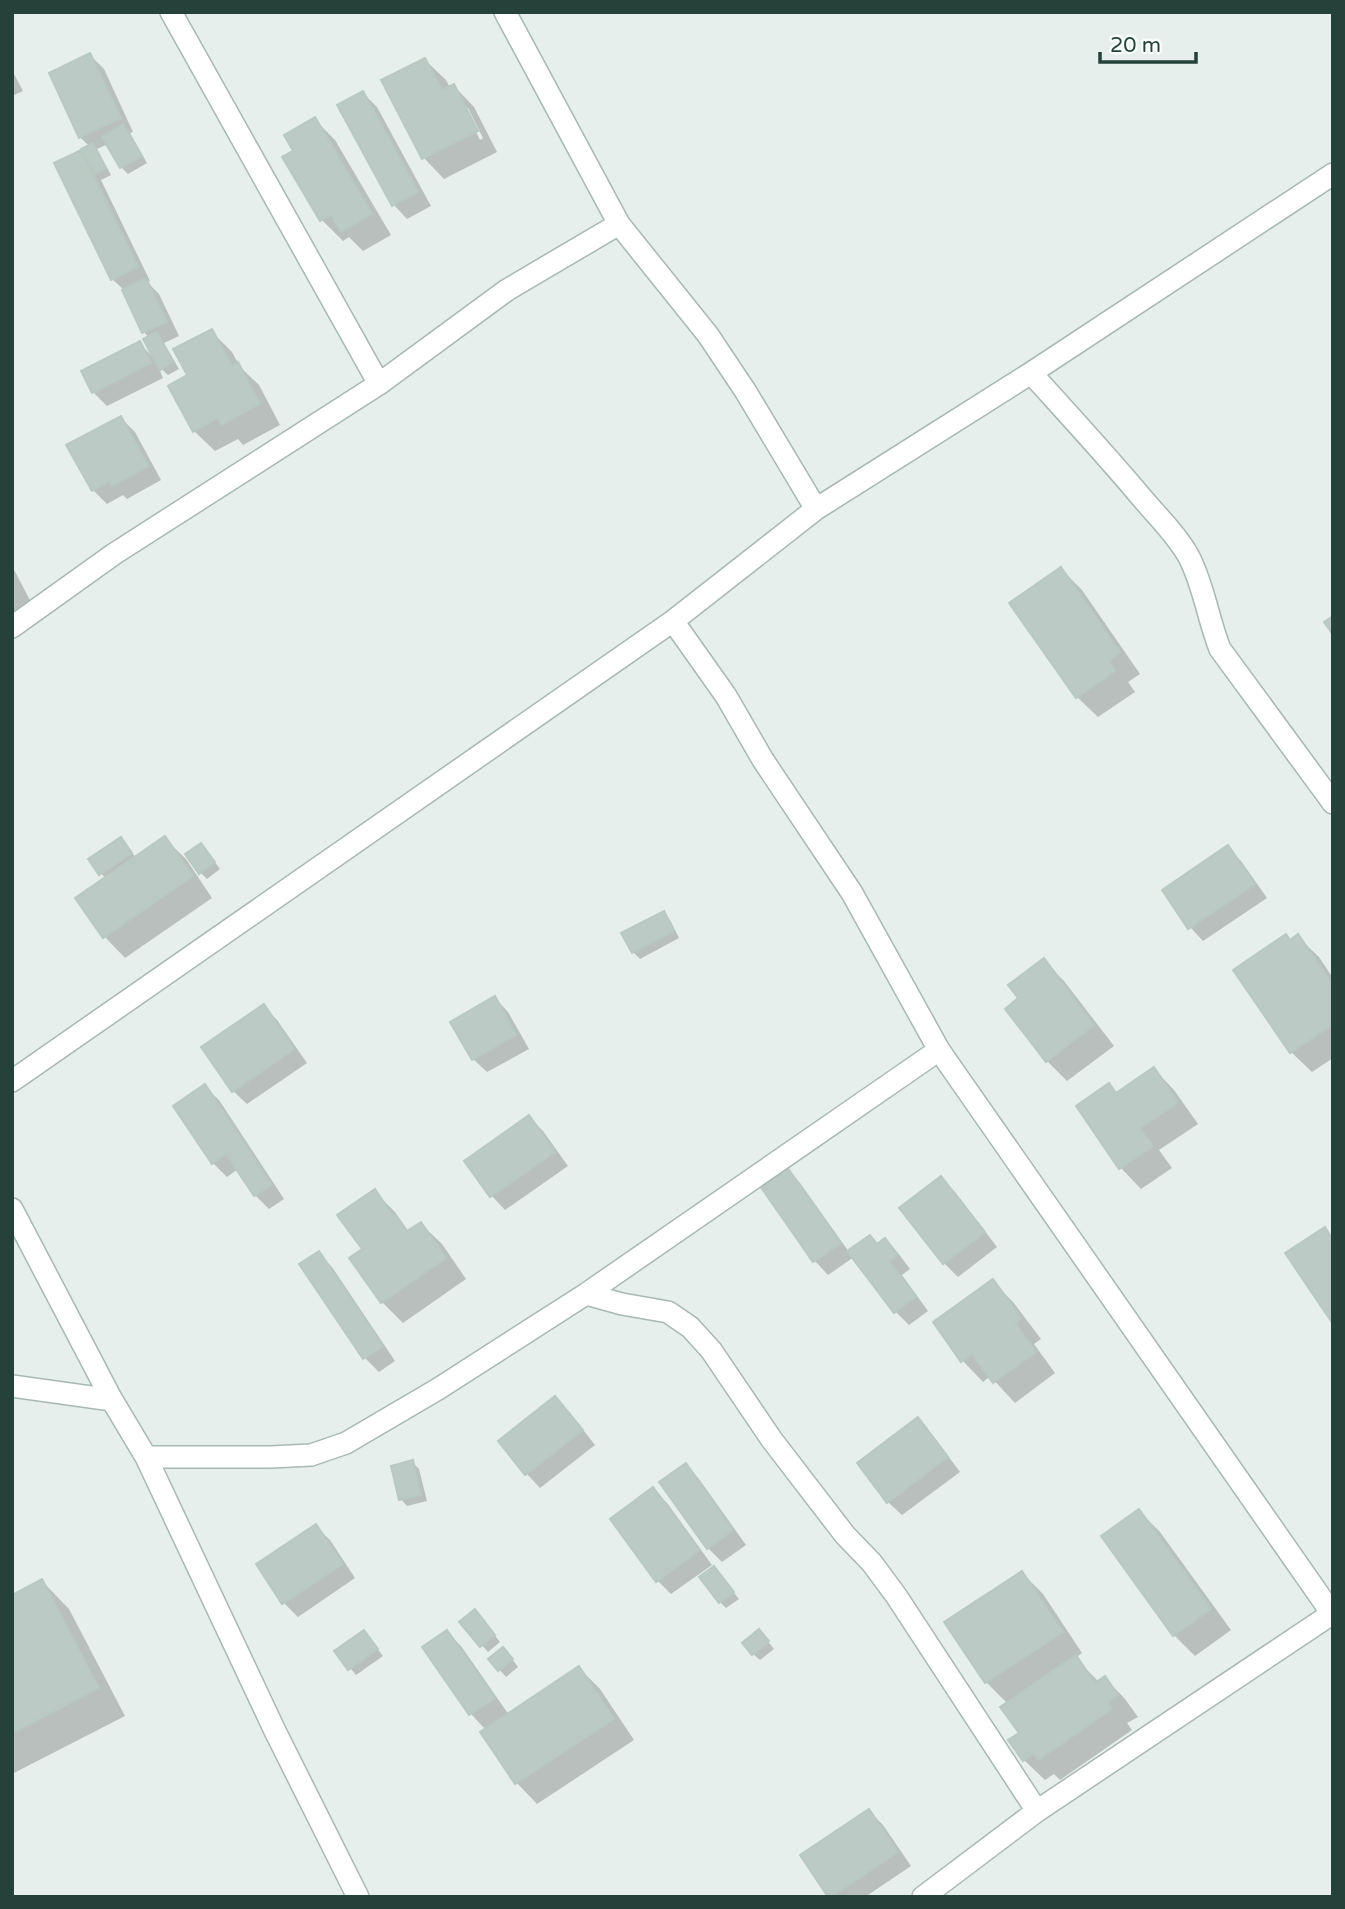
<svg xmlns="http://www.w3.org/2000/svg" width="1345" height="1909" font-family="'Varela Round',sans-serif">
<rect width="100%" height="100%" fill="#e6efeb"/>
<path fill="#0003" fill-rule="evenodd" d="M90,55L104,69L133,132L130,133L147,163L128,174L121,167L108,144L97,149L111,175L101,180L150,281L147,282L159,294L179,336L164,343L179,369L168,375L158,366L163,378L107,406L93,392L139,343L155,359L149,338L144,332L124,290L112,279L81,153L88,160L90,147L80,137Z
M425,60L446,80L450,88L454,86L474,107L497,152L444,179L424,158L384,80ZM464,108H468L483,138L480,140Z
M12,70L23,91L12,96Z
M363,93L377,107L431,206L407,219L394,205L340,106Z
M314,119L335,140L391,235L363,251L349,237L343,241L322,220L285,158L296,151Z
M211,331L232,352L240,367L259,385L280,425L243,445L238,439L215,451L194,431L190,376Z
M121,418L135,432L161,480L127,499L123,495L107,504L93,490Z
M12,566L32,604L12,615Z
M1061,569L1082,590L1140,674L1128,682L1135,692L1098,717L1077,697Z
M121,839L136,858L165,839L186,859L212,898L125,958L105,937L78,899L106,879L90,859Z
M1227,847L1241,861L1267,898L1203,941L1190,927Z
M207,852L220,869L207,879L200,872Z
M663,913L670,920L679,938L640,959L633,952L624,933Z
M1298,937L1319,957L1333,978V1058L1312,1072L1291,1052V942Z
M1044,961L1064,981L1114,1046L1067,1081L1047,1061L1021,999Z
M495,998L508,1012L529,1049L487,1072L473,1059Z
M263,1006L277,1020L307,1063L247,1104L233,1091Z
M1154,1069L1174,1090L1198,1124L1159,1150L1172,1168L1141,1189L1121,1168L1078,1106L1109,1085L1118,1094Z
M205,1087L219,1100L284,1199L269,1209L255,1195L238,1169L227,1177L213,1163Z
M529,1117L543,1131L568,1166L505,1210L492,1196L467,1161Z
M787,1170L800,1183L849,1252L878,1245L885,1240L898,1253L910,1269L902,1275L928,1311L909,1325L895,1311L854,1257L828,1275L815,1261L762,1187Z
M941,1178L955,1192L997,1247L958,1277L944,1263Z
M374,1191L395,1212L409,1232L421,1224L442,1244L466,1279L403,1323L382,1302L364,1250Z
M318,1253L332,1267L395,1361L379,1372L365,1358L302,1264Z
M992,1281L1013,1302L1041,1339L1034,1344L1055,1373L1015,1403L990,1376L983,1382L963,1361L935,1323Z
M555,1399L569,1412L595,1445L540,1488L527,1474L501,1442Z
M917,1420L931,1433L960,1472L902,1515L888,1502Z
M412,1462L419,1469L427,1501L407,1506L401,1499Z
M686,1465L699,1479L746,1545L722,1562L708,1548Z
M653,1489L667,1503L712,1565L671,1594L658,1581Z
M1139,1511L1160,1532L1231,1630L1195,1656L1174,1635Z
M316,1527L330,1540L355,1578L298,1617L284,1603L258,1564Z
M1022,1573L1043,1594L1082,1653L1075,1658L1099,1682L1105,1678L1125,1699L1138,1717L1127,1723L1132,1730L1060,1780L1054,1774L1045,1780L1024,1760L1021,1733L1008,1704L986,1682L947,1623Z
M720,1575L739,1599L726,1608L720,1602Z
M42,1581L69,1609L125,1716L12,1774V1597Z
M481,1618L500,1642L488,1652L462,1622Z
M364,1632L383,1656L356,1675L337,1652Z
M447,1632L461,1646L509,1715L579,1668L600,1689L634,1740L537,1804L517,1783L482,1732L486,1730L471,1714L424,1648Z
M765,1638L774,1649L760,1660L753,1654Z
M509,1655L518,1667L506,1677L490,1659Z
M869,1811L883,1825L911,1866L865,1897H830Z"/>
<path fill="#bbcac4" stroke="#b8c9c2" stroke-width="2" d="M90,53L121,118L79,138L49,73Z
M425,58L442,90L454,84L478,131L422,159L381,80Z
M363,91L418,192L392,206L337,105Z
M315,117L372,214L341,232L331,215L320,221L282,157L293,151L284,135Z
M123,124L142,156L120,168L102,137Z
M93,143L106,168L95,174L81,149Z
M81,150L138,267L111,280L54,163Z
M146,278L167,322L142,333L122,290Z
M212,329L232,366L238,362L260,404L221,425L218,418L193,432L168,386L187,375L173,349Z
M157,332L173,362L160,370L143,339Z
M140,341L151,363L92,393L81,371Z
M121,416L148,466L112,486L110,481L92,491L66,445Z
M1061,567L1120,652L1109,661L1115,671L1076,698L1009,603Z
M1333,616V635L1324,622Z
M165,836L193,876L103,938L75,898Z
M121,837L132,853L99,875L88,859Z
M201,843L215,862L199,874L185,854Z
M1228,845L1255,884L1188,929L1162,890Z
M664,911L674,931L632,953L621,933Z
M1286,934L1290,940L1298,934L1333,985V1024L1290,1053L1233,970Z
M1044,958L1094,1025L1046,1062L1005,1009L1018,998L1008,985Z
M495,996L516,1035L472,1060L450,1022Z
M264,1004L294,1049L232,1092L201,1047Z
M1154,1067L1178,1103L1140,1128L1153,1146L1119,1169L1076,1106L1109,1083L1116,1093Z
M205,1084L272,1185L254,1196L226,1154L212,1164L173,1106Z
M529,1115L555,1152L490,1197L464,1161Z
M787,1167L841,1243L813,1262L760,1186Z
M941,1176L985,1232L943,1264L899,1208Z
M375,1189L393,1216L395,1215L407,1231L421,1222L446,1258L381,1303L349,1258L362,1249L337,1215Z
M1325,1227L1333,1240V1324L1285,1253Z
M870,1235L877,1244L885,1238L898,1255L889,1261L916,1296L894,1313L847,1251Z
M319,1251L383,1346L363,1359L299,1264Z
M993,1279L1021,1318L1015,1323L1036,1352L993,1383L972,1354L961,1362L933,1322Z
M555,1396L583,1430L525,1475L498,1441Z
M918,1417L948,1457L887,1503L857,1463Z
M413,1460L421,1495L399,1500L391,1466Z
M686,1463L733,1530L707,1549L659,1482Z
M653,1487L700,1550L656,1582L610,1519Z
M1139,1509L1211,1609L1173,1636L1101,1536Z
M316,1524L343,1564L282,1604L256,1564Z
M714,1566L734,1592L719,1603L699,1577Z
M1022,1571L1063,1632L985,1683L944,1622Z
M42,1579L99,1688L12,1733V1595Z
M475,1609L495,1635L480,1647L459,1622Z
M759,1629L769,1641L752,1655L742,1643Z
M364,1630L378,1649L348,1670L334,1651Z
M447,1630L495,1698L469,1715L422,1647Z
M503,1647L513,1659L498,1671L488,1659Z
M1076,1655L1095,1683L1105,1676L1118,1695L1108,1702L1112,1709L1038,1760L1033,1754L1023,1761L1008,1740L1019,1733L1000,1707Z
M579,1666L614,1719L515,1784L480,1732Z
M869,1809L898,1852L831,1897H828L800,1855Z"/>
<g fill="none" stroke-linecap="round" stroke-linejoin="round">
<g stroke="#a8b8b2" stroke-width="24">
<path id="minor" d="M171,12L379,384
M505,12L619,224L708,335L746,392L816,509
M1031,373C1068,414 1106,455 1142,498C1158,517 1177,535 1189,557C1204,586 1208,619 1220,649L1333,803
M12,627L114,554L379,384L507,290L619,224
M939,1050L1333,1615
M12,1081L673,621L816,509L1031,373L1333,174
M12,1209L112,1400L146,1457L275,1731L358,1897
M586,1294L622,1304L668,1312L690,1327L711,1350L772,1440L845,1535L872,1563L897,1597L1037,1811
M12,1386L112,1400
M146,1457H271L311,1455L346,1443L438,1389L586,1294L939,1050L852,893L763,760L726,696L673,621
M923,1897L1037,1811L1333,1613"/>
</g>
<use href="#minor" stroke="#fff" stroke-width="21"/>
</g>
<rect width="1345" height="1909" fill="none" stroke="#24423a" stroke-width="28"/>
<path d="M1100 52v10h96v-10" fill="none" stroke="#24423a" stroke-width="3.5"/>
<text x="1110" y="52" font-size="21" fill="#24423a" stroke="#f7fbf9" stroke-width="5" paint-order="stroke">20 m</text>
</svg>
